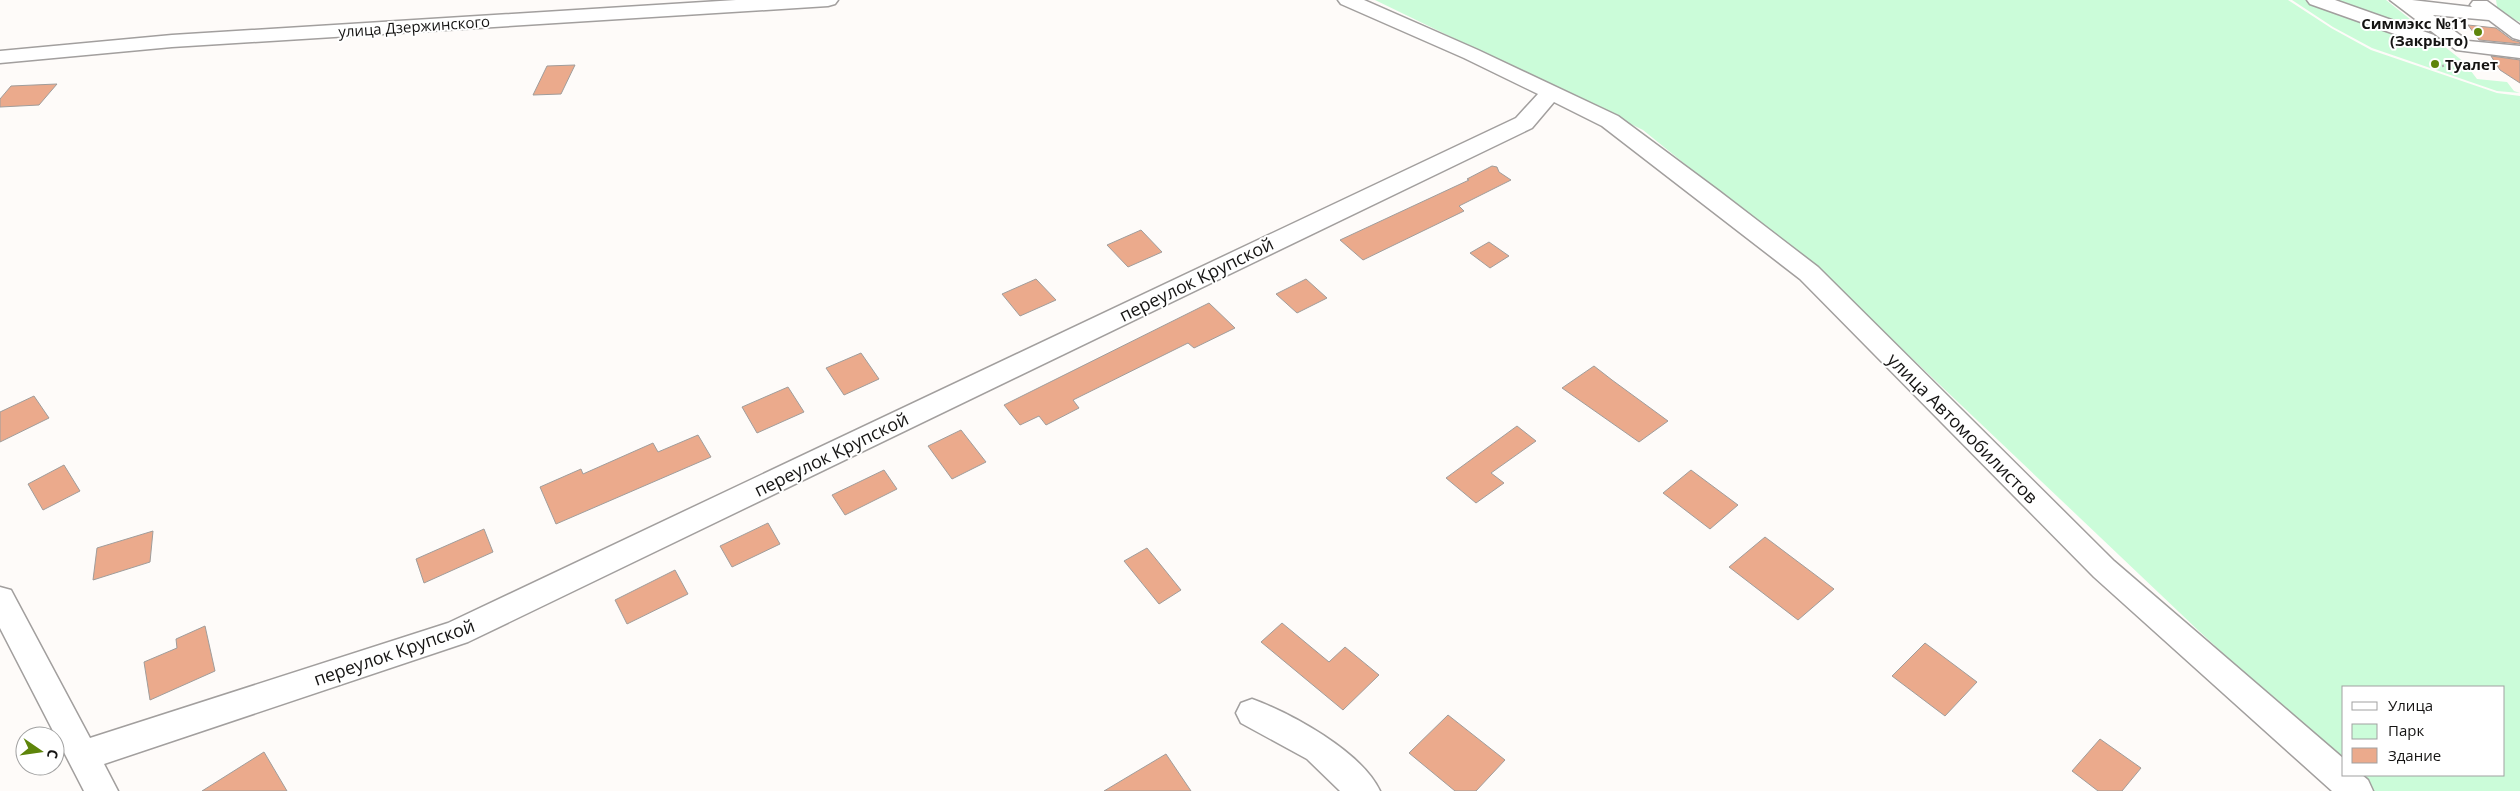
<svg xmlns="http://www.w3.org/2000/svg" width="2520" height="791" font-family="'Open Sans',sans-serif">
<rect width="100%" height="100%" fill="#fefbf9"/>
<path fill="#cbfcd9" d="M1375,0H2288L2331,28L2371,50L2497,93L2520,96V791H2372L2355,775H2504V687H2344V765L2200,632L1840,290L1643,130Z
M2292,0H2386L2464,62L2477,79L2507,82L2514,91L2520,93L2497,91L2372,48L2333,27Z
M2496,0H2520V22L2498,12Z"/>
<path fill="#ebaa8c" stroke="#a09d9b" d="M2468,25L2496,28L2512,40L2520,42V44L2479,40Z
M2491,56L2520,60V83L2500,70Z
M575,65L561,94L533,95L547,66Z
M57,84L39,105L0,107V99L11,86Z
M1492,166L1497,167L1499,172L1511,180L1459,206L1464,211L1363,260L1340,240L1469,180L1467,179Z
M1141,230L1162,252L1128,267L1107,245Z
M1489,242L1509,256L1490,268L1470,253Z
M1036,279L1056,300L1020,316L1002,294Z
M1306,279L1327,298L1297,313L1276,294Z
M1209,303L1235,328L1194,348L1188,343L1073,400L1079,408L1046,425L1039,416L1020,425L1004,405Z
M861,353L879,379L844,395L826,368Z
M1594,366L1612,380L1668,421L1639,442L1562,388Z
M788,387L804,412L757,433L742,407Z
M34,396L49,418L0,442V412Z
M1517,426L1536,441L1491,473L1504,483L1476,503L1446,478Z
M961,430L986,462L952,479L928,446Z
M698,435L711,457L556,524L540,487L581,469L583,474L653,443L658,452Z
M64,465L80,491L43,510L28,484Z
M884,470L897,489L845,515L832,495Z
M1691,470L1738,505L1710,529L1663,493Z
M768,523L780,544L732,567L720,546Z
M484,529L493,552L424,583L416,559Z
M153,531L150,562L93,580L97,548Z
M1765,537L1834,589L1798,620L1729,567Z
M1147,548L1181,590L1159,604L1124,561Z
M675,570L688,594L627,624L615,600Z
M1282,623L1329,662L1345,647L1379,675L1343,710L1261,642Z
M205,626L215,671L150,700L144,662L177,648L176,639Z
M1925,643L1977,682L1945,716L1892,676Z
M1448,715L1505,760L1476,791H1455L1409,753Z
M2100,739L2141,768L2122,791H2098L2072,771Z
M264,752L287,791H202Z
M1166,754L1191,791H1104Z"/>
<g fill="none" stroke-linecap="round" stroke-linejoin="round">
<g stroke="#a29f9e" stroke-width="3">
<path id="minor" d="M736,0H838L835,4L828,6L172,47L0,63V51L172,35Z
M1338,0H1364L1478,50L1618,116L1719,191L1818,267L2114,561L2344,759V775H2362L2368,780L2373,791H2332L2094,577L1800,279L1602,126L1554,102L1532,128L468,642L104,764L118,791H84L0,628V587L11,590L90,738L448,623L1516,118L1538,94L1464,58L1341,4Z
M2307,0H2335L2434,35L2437,39L2434,43H2420L2310,4Z
M2390,0H2412L2472,7L2470,5L2473,1H2487L2520,25V40L2513,38L2489,20L2433,15L2468,41L2520,46V58L2456,50Z
M1252,699C1291,713 1362,752 1380,791H1340L1307,759L1241,723L1236,713L1241,703Z"/>
</g>
<path stroke="#b3b0af" stroke-width="2.5" stroke-dasharray="2 3" stroke-linecap="butt" d="M2442,66L2452,64"/>
<use href="#minor" fill="#fff" fill-rule="evenodd"/>
</g>
<g fill="#5e850a" stroke="#fff" stroke-width="2">
<circle cx="2478" cy="32" r="5"/>
<circle cx="2435" cy="64" r="5"/>
</g>
<g text-anchor="middle" dominant-baseline="central" stroke-width="4" stroke-linejoin="round" paint-order="stroke">
<g font-size="15" font-weight="bold" fill="#151413" stroke="#fff" text-anchor="end">
<text x="2468" y="23">Симмэкс №11<tspan x="2468" dy="17">(Закрыто)</tspan></text>
<text x="2445" y="64" text-anchor="start">Туалет</text>
</g>
<g font-size="15" fill="#151413" stroke="#fff">
<text transform="translate(414 26) rotate(-4)">улица Дзержинского</text>
</g>
<g font-size="18" fill="#151413" stroke="#fff">
<text transform="translate(1196 279) rotate(-26)">переулок Крупской</text>
<text transform="translate(1963 428) rotate(45)">улица Автомобилистов</text>
<text transform="translate(831 454) rotate(-26)">переулок Крупской</text>
<text transform="translate(394 652) rotate(-19)">переулок Крупской</text>
</g>
</g>
<rect x="2342" y="686" width="162" height="90" fill="#ffffff" stroke="#a1a1a1"/>
<rect x="2352" y="702" width="25" height="8" fill="#ffffff" stroke="#a1a1a1"/>
<text x="2388" y="711" font-size="15" fill="#151413">Улица</text>
<rect x="2352" y="724" width="25" height="15" fill="#cbfcd9" stroke="#a1a1a1"/>
<text x="2388" y="736" font-size="15" fill="#151413">Парк</text>
<rect x="2352" y="748" width="25" height="15" fill="#ebaa8c" stroke="#a1a1a1"/>
<text x="2388" y="761" font-size="15" fill="#151413">Здание</text>
<g transform="translate(40 751) rotate(103)"><circle r="24" fill="#ffffff" stroke="#a1a1a1"/>
<path d="M0-4L9 19L0 12L-9 19Z" fill="#5e850a"/>
<text y="-8" font-size="14" font-weight="bold" text-anchor="middle" fill="#151413">С</text>
</g>
</svg>
